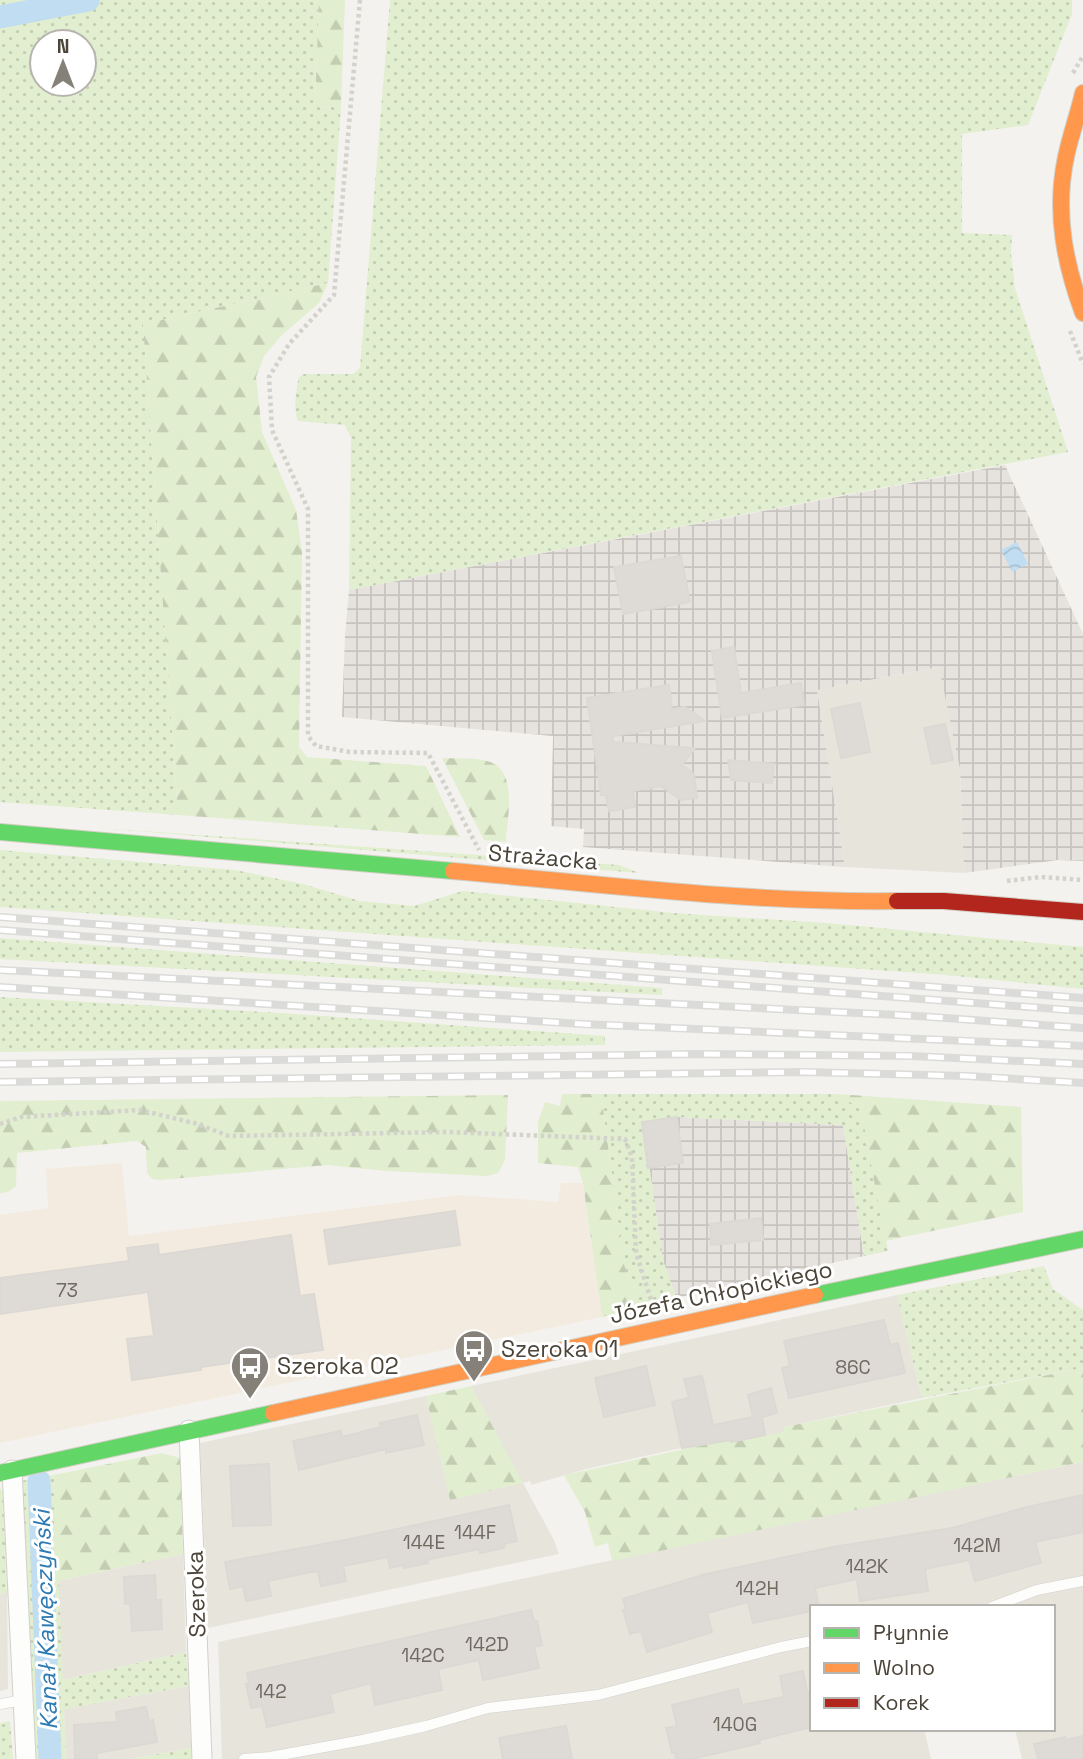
<svg xmlns="http://www.w3.org/2000/svg" width="1083" height="1759" font-family="'Space Grotesk',sans-serif">
<defs>
<pattern id="industrial-grid" width="8" height="8" patternUnits="userSpaceOnUse" patternTransform="scale(1.75)"><rect width="8" height="8" fill="#e6e2de"/><path d="M0 4h8M4 0v8" fill="none" stroke="#c7c3bf"/></pattern>
<pattern id="grass-dots" width="8" height="8" patternUnits="userSpaceOnUse" patternTransform="scale(1.75)"><rect width="8" height="8" fill="#e1eecf"/><path d="M2 2h.1M6 6h.1" fill="none" stroke="#c3cdb2" stroke-width="1.8" stroke-linecap="round"/></pattern>
<pattern id="forest-firs" width="22" height="20" patternUnits="userSpaceOnUse" patternTransform="scale(1.75)"><rect width="22" height="20" fill="#e1eecf"/><path d="M5 1l3.5 6h-7zM16 11l3.5 6h-7z" fill="#c3cdb2"/></pattern>
<pattern id="water-waves" width="16" height="10" patternUnits="userSpaceOnUse" patternTransform="scale(1.75)"><rect width="16" height="10" fill="#c0ddf1"/><path d="M0 5q4-4 8 0t8 0" fill="none" stroke="#a6bfcf"/></pattern>
</defs>
<rect width="100%" height="100%" fill="#f4f2ee"/>
<path fill="#e7e4dc" d="M940,667L960,769L964,873L845,867L817,690Z
M897,1295L922,1398L784,1427L785,1432L754,1439L690,1446L586,1469L531,1485L530,1481L523,1483L554,1540L559,1554L208,1628L200,1443L426,1396L450,1499L522,1482L471,1386Z
M1083,1462V1759H1022L1015,1729H1053V1607H812V1729H924L931,1759H222L218,1642Z
M183,1554L186,1652L62,1680L58,1581Z
M7,1592L8,1689L0,1691V1594Z
M189,1686L191,1748L131,1759H66L64,1709Z"/>
<path fill="#f3ebdf" d="M122,1163L129,1236L458,1195L558,1202L561,1183H583L602,1317L0,1443V1215L48,1208L46,1169Z"/>
<path fill="url(#industrial-grid)" d="M1005,465L1083,634V861L1058,860L964,873L960,769L939,667L817,690L845,867L583,847L584,829L551,826L553,736L342,717L345,636L349,590Z
M677,1117L843,1125L864,1256L676,1298L663,1260L642,1122Z"/>
<path fill="url(#grass-dots)" fill-rule="evenodd" d="M0,0H319L315,106L341,107L328,283L143,324L178,815L0,802ZM42,42H84V84H42Z
M390,0H1072V14L1028,125L962,134V233L1012,235L1011,254L1015,288L1068,452L349,590L351,437L345,425L298,421C293,409 296,390 299,377L304,374H353L360,368Z
M100,828L619,865L639,873Z
M0,850L235,870L303,884L360,901L414,906L463,891L673,913L827,923L1083,947V989L946,975L0,907Z
M0,938L662,988V995L0,959Z
M0,997L281,1013L605,1036V1045L0,1052Z
M601,1094H837L861,1109L888,1251L864,1256L843,1125L677,1117L643,1122L663,1260L676,1298L638,1307L634,1287L624,1265Z
M1044,1266L1053,1289L1083,1310V1368L922,1398L897,1295Z
M54,1475L63,1680L186,1652L189,1686L64,1709L66,1759H34L21,1481Z
M0,1488L3,1492L7,1592L0,1594Z
M10,1721L13,1759H0V1723Z
M191,1748L192,1759H131Z"/>
<path fill="url(#forest-firs)" d="M319,0H345L341,107L315,106Z
M328,283L319,303L283,334L264,356L256,377L262,432L296,510L302,551L299,747L307,757L426,766L460,837L178,815L143,324Z
M442,758C456,759 473,757 487,761C519,769 507,817 506,842L484,840Z
M562,1094H601L624,1265L634,1287L638,1307L602,1317L583,1183L578,1167L538,1163V1122L545,1102L560,1106Z
M837,1094L1021,1107L1023,1212L885,1241L861,1109Z
M508,1095L505,1160L498,1173L486,1176L386,1171L327,1165L160,1180L152,1179L147,1173L146,1147L137,1141L17,1153L16,1186L8,1192L0,1193V1101Z
M1083,1368V1462L612,1561L608,1543L595,1547L585,1512L565,1477V1475L731,1439L732,1442L784,1432V1427Z
M471,1386L523,1483L450,1500L426,1396Z
M162,1453L180,1458L183,1554L58,1581L54,1475Z"/>
<path fill="url(#water-waves)" d="M1017,542L1028,564L1012,572L1001,550Z"/>
<g fill="none" stroke-linecap="round" stroke-linejoin="round">
<path stroke="#c0ddf1" stroke-width="23" d="M0,17L88,0
M39,1481L50,1759"/>
</g>
<path fill="#dedbd6" stroke="#dcd9d4" stroke-width="2" d="M681,556L690,602L623,614L614,567Z
M734,647L741,693L801,683L804,705L722,718L712,651Z
M669,685L672,709L685,707L705,721L613,736V742L695,748L682,765L694,774L697,798L681,800L661,786L633,791L635,807L609,811L606,795H601L587,698Z
M860,703L870,752L841,758L831,709Z
M945,724L953,760L932,764L924,728Z
M728,760L774,764L772,783L731,780Z
M677,1117L683,1163L648,1168L642,1122Z
M455,1211L460,1245L329,1264L324,1230Z
M761,1218L763,1240L711,1245L710,1224Z
M291,1235L300,1296L314,1294L323,1350L201,1367V1370L132,1380L127,1339L154,1336L148,1292L0,1314V1278L129,1261L127,1248L158,1244L159,1255Z
M884,1320L890,1345L898,1343L905,1373L789,1398L782,1368L790,1366L784,1341Z
M646,1366L655,1405L604,1417L595,1378Z
M702,1376L713,1425L753,1417L748,1395L771,1388L777,1413L762,1417L765,1435L731,1442V1440L682,1448L672,1402L689,1398L684,1379Z
M417,1415L424,1445L386,1453V1449L299,1470L293,1441L341,1431L342,1437L381,1427L380,1423Z
M269,1464L271,1525L233,1526L230,1466Z
M1083,1495V1532L1035,1542L1041,1563L975,1581L969,1560L925,1569L928,1591L860,1601L857,1579L815,1588L819,1607H812V1611L753,1623L748,1602L707,1613L712,1632L647,1652L641,1631L630,1634L623,1610H626L623,1599L706,1574L833,1547L952,1528L1027,1507Z
M509,1505L517,1541L504,1544V1548L480,1553L479,1549L440,1557L427,1560L428,1563L404,1568L403,1565L390,1568L388,1557L343,1566L346,1581L321,1586L318,1571L306,1573L268,1581L271,1596L246,1601L243,1586L230,1589L225,1562L350,1539Z
M155,1575L156,1600H161L162,1629L132,1631L130,1603L125,1604L124,1577Z
M531,1610L534,1621H537L542,1645L534,1647L539,1668L483,1680L479,1660L438,1669L442,1690L375,1705L371,1683L330,1694L334,1712L267,1727L262,1706L251,1708L246,1684H249L247,1673Z
M803,1671L807,1692L812,1691V1727L759,1740L760,1743L692,1759H676L675,1752L672,1753L666,1728L677,1726L672,1705L738,1689L742,1705L784,1697L780,1676Z
M146,1707L149,1721L153,1720L157,1742L97,1753V1759H75L74,1725L117,1722L116,1712Z
M566,1726L572,1759H503L499,1738Z
M1083,1736V1759H1038L1034,1744L1065,1737L1066,1740Z"/>
<g fill="none" stroke-linecap="round" stroke-linejoin="round">
<g stroke="#d2d0cb" stroke-width="11">
<path id="lane" d="M992,1607L1037,1590L1083,1581
M0,1704L24,1700
M244,1759L270,1757L363,1740L426,1726L488,1708L598,1695L781,1647L812,1641"/>
</g>
<g stroke="#d2d0cb" stroke-width="21">
<path id="street" d="M189,1430L202,1759
M12,1470L26,1759"/>
</g>
<g stroke="#d3cfc5" stroke-width="18">
<path id="fast" d="M0,832L453,871
M815,1295L1083,1239
M0,1473L273,1413"/>
</g>
<g stroke="#d3cfc5" stroke-width="18">
<path id="slow" d="M1083,93C1078,116 1069,139 1065,162C1055,214 1065,264 1083,313
M453,871C600,884 749,903 897,901
M273,1413L815,1295"/>
</g>
<g stroke="#d3cfc5" stroke-width="18">
<path id="jam" d="M897,901H944L1083,912"/>
</g>
<path stroke="#d3d2cc" stroke-width="4.5" stroke-dasharray="3.5 3.5" stroke-linecap="butt" d="M360,0L334,295L289,344L269,377L272,430L308,509V736L316,746L350,752L428,753L479,850
M1073,73L1083,56
M1070,331L1083,364
M1007,881L1040,877L1083,880
M0,1124L21,1117L140,1110L194,1123L229,1136L447,1132L625,1139L632,1157L636,1253L653,1306"/>
<use href="#lane" stroke="#fdfdfc" stroke-width="10"/>
<use href="#street" stroke="#fdfdfc" stroke-width="19"/>
<use href="#fast" stroke="#63d668" stroke-width="16"/>
<use href="#slow" stroke="#ff974d" stroke-width="16"/>
<use href="#jam" stroke="#b3261e" stroke-width="16"/>
<g stroke="#dbdbda" stroke-width="8">
<path id="rail" d="M0,917L1083,998
M0,930L1083,1011
M0,970L918,1016L1083,1028
M0,987L582,1024L1083,1046
M0,1064L698,1054L912,1056L1083,1064
M0,1082L804,1072L967,1076L1083,1083"/>
</g>
<use href="#rail" stroke="#fff" stroke-width="5" stroke-dasharray="16" stroke-linecap="butt"/>
</g>
<defs>
<g id="bus-pin" transform="scale(2.0125)"><path d="M0 17L-7.5 6A9.5 9.5 0 1 1 7.5 6Z" fill="#868178" stroke="#fff"/><path d="M-5-6H5V4H4V6H2V4H-2V6H-4V4H-5ZM-3.5-4V0h7V-4ZM-3.5 1.2v1.5H-2V1.2ZM2 1.2v1.5H3.5V1.2Z" fill="#fff"/></g>
</defs>
<g fill-rule="evenodd">
<use href="#bus-pin" x="474" y="1349"/>
<use href="#bus-pin" x="250" y="1366"/>
</g>
<g text-anchor="middle" dominant-baseline="central" stroke-width="6" stroke-linejoin="round" paint-order="stroke">
<g font-size="19" fill="#706a61">
<text x="67" y="1290">73</text>
<text x="853" y="1367">86C</text>
<text x="475" y="1532">144F</text>
<text x="424" y="1542">144E</text>
<text x="977" y="1545">142M</text>
<text x="867" y="1566">142K</text>
<text x="757" y="1588">142H</text>
<text x="487" y="1644">142D</text>
<text x="423" y="1655">142C</text>
<text x="271" y="1691">142</text>
<text x="735" y="1724">140G</text>
</g>
<g font-size="23" fill="#4b4439" stroke="#fff">
<text transform="translate(543 857) rotate(5)">Strażacka</text>
<text transform="translate(721 1292) rotate(-12)">Józefa Chłopickiego</text>
<text transform="translate(196 1594) rotate(-92)">Szeroka</text>
</g>
<g font-size="23" fill="#4b4439" stroke="#fff" text-anchor="start">
<text x="501" y="1349">Szeroka 01</text>
<text x="277" y="1366">Szeroka 02</text>
</g>
<g font-size="24" font-style="italic" fill="#2e7ab2" stroke="#fff">
<text transform="translate(45 1620) rotate(-92)">Kanał Kawęczyński</text>
</g>
</g>
<rect x="810" y="1605" width="245" height="126" fill="#ffffff" stroke="#b7b4b0" stroke-width="2"/>
<rect x="824" y="1628" width="35" height="10" fill="#63d668" stroke="#b7b4b0" stroke-width="2"/>
<text x="873" y="1640" font-size="21" fill="#4b4439">Płynnie</text>
<rect x="824" y="1663" width="35" height="10" fill="#ff974d" stroke="#b7b4b0" stroke-width="2"/>
<text x="873" y="1675" font-size="21" fill="#4b4439">Wolno</text>
<rect x="824" y="1698" width="35" height="10" fill="#b3261e" stroke="#b7b4b0" stroke-width="2"/>
<text x="873" y="1710" font-size="21" fill="#4b4439">Korek</text>
<g transform="translate(63 63)"><circle r="33" fill="#ffffff" stroke="#b7b4b0" stroke-width="2"/>
<path d="M0-5L12 26L0 18L-12 26Z" fill="#868178"/>
<text y="-10" font-size="19" font-weight="bold" text-anchor="middle" fill="#4b4439">N</text>
</g>
</svg>
